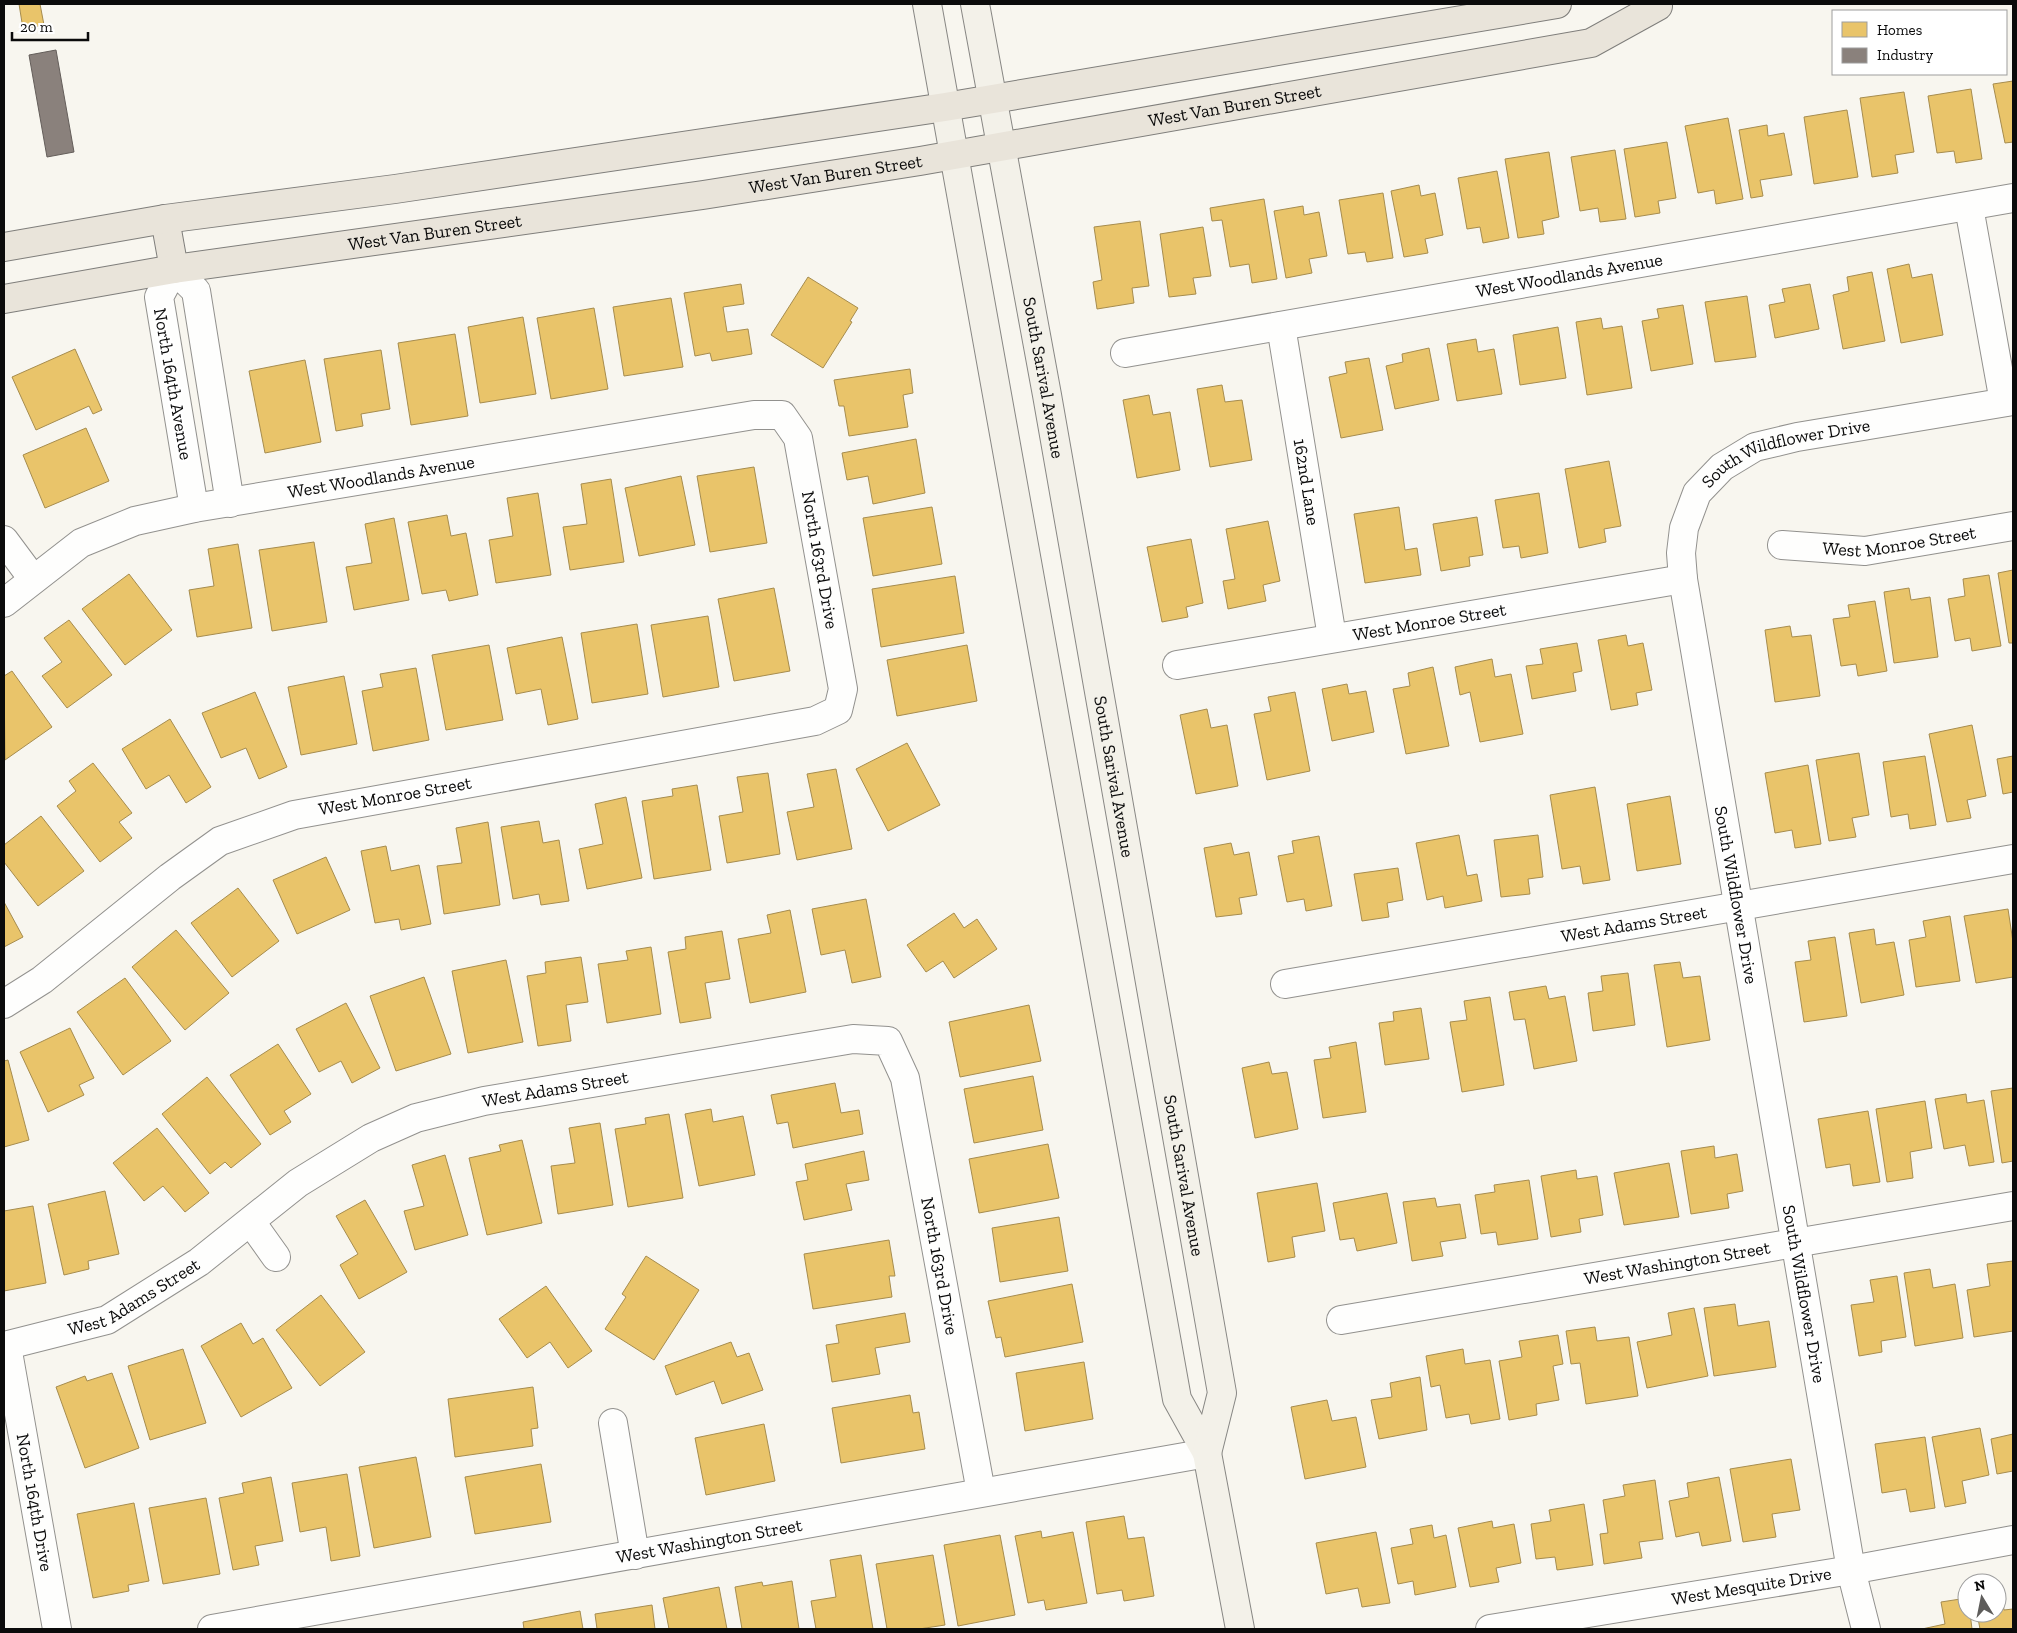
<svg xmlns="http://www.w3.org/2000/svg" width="2017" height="1633" font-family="'Zilla Slab',serif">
<rect width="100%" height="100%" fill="#f8f6ef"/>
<path fill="#e9c46a" stroke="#a68c4e" d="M19,4H40L44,25L23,29Z
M2013,81V142L2005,143L1993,84Z
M1971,89L1982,159L1956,163L1954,151L1937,153L1928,96Z
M1904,92L1914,152L1895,155L1898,173L1872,177L1860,98Z
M1847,110L1858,177L1814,184L1804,117Z
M1728,118L1743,199L1716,204L1714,190L1698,193L1685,126Z
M1767,125L1768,136L1784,133L1792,175L1760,180L1763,196L1751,198L1739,130Z
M1667,142L1676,198L1658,201L1660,213L1635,217L1624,149Z
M1615,150L1626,219L1600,222L1598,208L1580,211L1571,157Z
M1549,152L1559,217L1542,221L1544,234L1518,238L1505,159Z
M1497,171L1509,238L1483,243L1480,227L1467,229L1458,178Z
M1419,185L1421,196L1435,193L1443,235L1425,239L1428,253L1404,257L1391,191Z
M1383,193L1393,258L1367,262L1365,252L1348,254L1339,200Z
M1264,199L1277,279L1252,283L1249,264L1230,267L1222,220L1212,221L1210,208Z
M1303,206L1304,215L1319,212L1327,256L1309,259L1312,273L1286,278L1274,211Z
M1140,221L1149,286L1132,288L1134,303L1097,309L1093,282L1102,280L1094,227Z
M1203,227L1211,276L1193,278L1196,294L1169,297L1160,234Z
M1909,264L1912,278L1932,274L1943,335L1901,343L1887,269Z
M1872,272L1885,341L1843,349L1833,295L1849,291L1847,277Z
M808,277L858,308L850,321L852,322L823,368L771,335Z
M741,284L744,304L723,307L727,332L748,329L752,354L712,361L710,353L695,356L684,293Z
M1810,284L1819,329L1775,338L1769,305L1785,302L1782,289Z
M1747,296L1756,357L1715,362L1705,302Z
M671,298L683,367L624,376L613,307Z
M1683,305L1693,364L1651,371L1642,321L1659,318L1657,309Z
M594,308L608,389L551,399L537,318Z
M523,317L536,394L480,403L468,327Z
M1601,318L1603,329L1622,326L1632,388L1587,395L1576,322Z
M1558,327L1566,378L1520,385L1513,335Z
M455,334L468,416L411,425L398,343Z
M1476,339L1478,352L1494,349L1502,394L1457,401L1447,344Z
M1429,348L1439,400L1395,409L1386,366L1403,362L1402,354Z
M75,349L102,410L93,414L89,406L36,430L12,377Z
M381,350L390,409L361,414L363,426L336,431L324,359Z
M1369,358L1383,430L1341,438L1329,377L1347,373L1345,362Z
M305,360L321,442L265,453L249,371Z
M910,369L913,393L903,395L908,427L849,436L844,406H839L834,380Z
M1222,385L1225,402L1242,400L1252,460L1210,467L1197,389Z
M1149,395L1153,415L1170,412L1180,470L1137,478L1123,400Z
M86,428L109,481L45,508L23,455Z
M916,439L925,493L873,504L868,476L847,480L842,453Z
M1609,461L1621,526L1604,529L1606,542L1579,548L1565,469Z
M754,467L767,543L710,552L697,476Z
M681,476L695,545L639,556L625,488Z
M611,479L624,562L570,570L563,527L587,524L581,484Z
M538,493L551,575L496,583L489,540L513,536L507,498Z
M1539,493L1548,553L1521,558L1519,546L1503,548L1495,500Z
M932,507L942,564L873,576L863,518Z
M1399,507L1405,550L1417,548L1421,575L1365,583L1354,514Z
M447,515L451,536L466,533L478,595L449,601L446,590L422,594L408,522Z
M1477,517L1483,555L1469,557L1470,566L1441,571L1433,524Z
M394,518L409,600L354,610L346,567L372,563L365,524Z
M1268,521L1280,581L1263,585L1266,601L1228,609L1223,581L1235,579L1226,529Z
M1191,539L1203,603L1186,607L1188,617L1162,622L1147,547Z
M314,542L327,622L272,631L259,550Z
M238,544L252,628L197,637L189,590L214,586L208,549Z
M2013,570V643H2009L1998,573Z
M129,574L172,630L125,665L82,609Z
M1989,575L2001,646L1972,651L1970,638L1955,641L1948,599L1965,596L1963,579Z
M955,576L964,633L881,647L872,589Z
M774,588L790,671L734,681L718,599Z
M1909,588L1911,600L1930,597L1938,657L1894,663L1884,592Z
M1875,601L1887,671L1858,676L1856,664L1841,666L1833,619L1850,617L1848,605Z
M708,616L719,687L663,697L651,625Z
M69,620L112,675L67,708L42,676L62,662L44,638Z
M637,624L648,694L592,703L581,633Z
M1790,626L1792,637L1811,635L1820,696L1775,702L1765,630Z
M1626,635L1628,646L1643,643L1652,690L1636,693L1638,705L1611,710L1598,640Z
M562,637L578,719L548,725L541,689L516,694L507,648Z
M1577,643L1582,671L1573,673L1576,691L1532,699L1526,666L1543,664L1540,649Z
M489,645L503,720L446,730L432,655Z
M967,645L977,701L897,716L887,660Z
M1492,659L1495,677L1511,674L1523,734L1480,742L1470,692L1460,695L1455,667Z
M1433,667L1449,746L1406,754L1393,689L1410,686L1408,673Z
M416,668L429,740L373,751L362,691L383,687L380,674Z
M12,671L52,727L5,760L4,676Z
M344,676L357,744L301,755L288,687Z
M1347,684L1349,694L1366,691L1374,732L1332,741L1322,689Z
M255,692L287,767L259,779L246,748L221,758L202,713Z
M1295,692L1310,771L1267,780L1254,714L1271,711L1268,697Z
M1207,709L1211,728L1227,725L1238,786L1196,794L1180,715Z
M170,719L211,787L186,803L169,775L146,789L122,749Z
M1972,725L1986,796L1967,800L1971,818L1947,822L1929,734Z
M907,743L940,805L888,831L856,769Z
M1859,753L1869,815L1852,818L1856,837L1829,841L1816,760Z
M1925,756L1936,825L1910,829L1908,814L1891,817L1883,762Z
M2013,756V792L2003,794L1997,759Z
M93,763L132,813L119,822L132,838L100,862L57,806L76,791L69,781Z
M1808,765L1821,844L1795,848L1792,830L1775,833L1765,773Z
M836,769L852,849L797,860L787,812L814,807L807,774Z
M768,773L780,854L727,863L719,816L743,812L737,777Z
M697,785L711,870L654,879L642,801L673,796L672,789Z
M1595,787L1610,880L1583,884L1580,866L1562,869L1550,795Z
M1670,796L1681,864L1637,871L1627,804Z
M626,797L642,878L587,889L579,849L603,844L595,804Z
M41,816L84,871L38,906L4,862V845Z
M539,821L543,843L559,840L569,901L541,905L539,894L513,899L501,827Z
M488,822L500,905L444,914L437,866L462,863L456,828Z
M1459,835L1467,876L1477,874L1482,901L1445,908L1443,896L1427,900L1416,843Z
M1538,835L1543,877L1528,879L1530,894L1501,897L1494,840Z
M1319,836L1332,906L1306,911L1304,899L1287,902L1278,856L1294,853L1292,841Z
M1231,843L1234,855L1249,852L1257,895L1239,898L1242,914L1216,917L1204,848Z
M386,846L391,871L419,865L431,924L401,930L399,919L375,923L361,851Z
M326,857L350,910L297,934L273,880Z
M1398,868L1403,900L1387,903L1389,917L1362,921L1354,874Z
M238,888L279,941L232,977L191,923Z
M866,899L881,977L852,983L845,950L821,955L812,909Z
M4,902L23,937L4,947Z
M2008,909L2013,942V977L1976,983L1964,916Z
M790,910L806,992L750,1003L738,939L771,933L767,915Z
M954,913L964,928L977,919L997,949L954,978L943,961L926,972L907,945Z
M1950,916L1960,981L1916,987L1909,940L1926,937L1923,921Z
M1874,929L1876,945L1894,942L1904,995L1861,1003L1849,933Z
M176,930L229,993L185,1030L132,967Z
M722,931L730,979L705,983L711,1018L680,1023L668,952L686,949L685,937Z
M1835,937L1847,1016L1804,1022L1795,962L1811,960L1808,941Z
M651,947L661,1014L607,1023L598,964L628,960L626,951Z
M581,957L588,1002L566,1005L571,1041L538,1046L527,976L546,973L545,962Z
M506,960L523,1042L468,1053L452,971Z
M1680,962L1683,978L1700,976L1710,1040L1667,1047L1654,965Z
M1628,973L1635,1025L1593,1031L1588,993L1603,991L1601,976Z
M424,977L451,1054L396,1071L370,996Z
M125,978L171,1041L123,1075L77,1012Z
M1546,986L1549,999L1565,996L1577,1061L1534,1069L1525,1019L1514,1020L1509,992Z
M1490,997L1504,1085L1462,1092L1450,1022L1467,1020L1464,1001Z
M346,1003L380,1068L352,1083L341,1061L319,1072L296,1029Z
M1029,1005L1041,1061L960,1077L949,1022Z
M1421,1008L1429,1059L1385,1065L1379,1023L1394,1021L1393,1012Z
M70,1028L94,1078L79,1085L84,1095L48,1112L20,1052Z
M1356,1042L1366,1112L1323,1118L1314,1060L1331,1058L1329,1047Z
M278,1044L311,1094L284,1111L291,1122L270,1135L230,1075Z
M8,1060L29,1140L4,1147V1061Z
M1269,1062L1272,1074L1287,1072L1298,1129L1255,1138L1242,1068Z
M1033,1076L1043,1130L974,1143L964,1089Z
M207,1077L261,1144L231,1168L225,1162L210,1174L162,1114Z
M835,1083L841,1113L859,1110L863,1134L793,1148L788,1122L777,1124L771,1095Z
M2013,1088V1161L2002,1163L1991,1091Z
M1966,1094L1967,1103L1984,1100L1994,1162L1969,1166L1965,1145L1944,1149L1935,1099Z
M1925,1101L1932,1148L1910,1152L1913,1178L1887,1182L1876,1109Z
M711,1109L713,1122L743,1116L755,1175L699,1186L685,1114Z
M1868,1111L1880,1182L1853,1186L1850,1164L1826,1168L1818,1119Z
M669,1114L683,1198L628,1207L615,1129L646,1124L645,1118Z
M600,1123L613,1205L558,1214L551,1166L575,1163L569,1128Z
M157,1128L209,1193L185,1212L163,1186L144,1201L113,1163Z
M522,1140L542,1223L487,1235L469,1158L501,1151L499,1145Z
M1048,1144L1059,1198L979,1213L969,1159Z
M1714,1146L1715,1158L1737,1154L1743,1191L1727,1194L1729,1208L1691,1214L1681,1151Z
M864,1151L869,1180L846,1184L852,1210L804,1220L796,1182L808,1180L805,1164Z
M445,1155L468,1235L415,1250L404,1211L424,1206L412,1165Z
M1669,1163L1679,1217L1624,1225L1614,1173Z
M1576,1170L1577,1179L1597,1176L1603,1215L1579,1219L1581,1232L1551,1237L1541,1176Z
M1529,1180L1538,1239L1498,1245L1496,1232L1481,1234L1475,1195L1495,1192L1494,1185Z
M1317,1183L1325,1231L1292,1237L1295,1257L1268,1262L1257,1193Z
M105,1191L119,1254L88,1261L89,1269L64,1275L48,1204Z
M1387,1193L1397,1243L1357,1251L1354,1238L1340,1240L1333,1203Z
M1435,1198L1437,1207L1460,1204L1466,1238L1440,1242L1443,1256L1412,1261L1403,1202Z
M365,1200L407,1272L359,1299L340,1265L358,1254L336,1216Z
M33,1206L46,1283L4,1291V1211Z
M1059,1217L1068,1271L1000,1282L992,1228Z
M889,1240L895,1276H889L892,1297L813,1309L804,1254Z
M646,1256L699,1290L654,1360L605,1329L626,1297L622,1294Z
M2013,1261V1331L1974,1337L1967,1290L1990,1286L1987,1264Z
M1930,1269L1933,1288L1955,1284L1963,1338L1915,1346L1904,1273Z
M1897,1276L1906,1337L1881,1341L1882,1352L1859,1356L1851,1305L1874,1302L1870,1280Z
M1072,1284L1083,1342L1005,1357L1001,1337L996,1338L988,1301Z
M546,1286L592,1351L568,1368L550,1342L527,1358L499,1319Z
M321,1295L365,1352L320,1386L276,1330Z
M1735,1304L1738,1326L1769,1321L1776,1367L1714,1376L1704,1308Z
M1694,1308L1708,1376L1647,1388L1637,1342L1672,1335L1668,1313Z
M905,1313L910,1342L875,1348L880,1374L832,1382L826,1345L839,1343L836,1325Z
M241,1323L253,1344L263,1338L292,1388L241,1417L201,1346Z
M1595,1327L1597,1341L1629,1337L1638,1396L1586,1404L1580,1363L1571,1364L1566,1331Z
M1558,1335L1563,1364L1553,1366L1559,1400L1536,1404L1537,1415L1509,1420L1499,1361L1522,1357L1519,1341Z
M731,1342L737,1357L749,1353L763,1390L722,1404L714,1381L676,1395L665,1366Z
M183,1349L206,1423L150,1440L128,1366Z
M1463,1349L1465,1364L1490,1360L1500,1419L1471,1424L1469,1414L1446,1418L1440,1385L1431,1387L1426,1356Z
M1084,1362L1093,1419L1025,1431L1016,1373Z
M112,1373L139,1448L85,1468L56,1387L85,1376L87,1381Z
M1420,1377L1427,1430L1379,1439L1371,1400L1392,1397L1390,1383Z
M533,1387L538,1428L531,1429L533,1446L455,1457L448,1399Z
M910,1395L913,1413L919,1412L925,1449L841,1463L832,1408Z
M1327,1400L1332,1421L1356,1417L1366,1467L1305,1479L1291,1407Z
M764,1424L775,1481L706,1495L695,1438Z
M1980,1428L1989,1475L1962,1481L1966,1503L1945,1507L1932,1437Z
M2013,1434V1471L1997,1474L1991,1439Z
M1925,1437L1935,1508L1910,1512L1906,1489L1882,1493L1875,1444Z
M416,1457L431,1537L374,1548L359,1467Z
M1791,1459L1800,1510L1772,1514L1776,1537L1743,1542L1730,1469Z
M541,1464L551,1522L475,1534L465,1477Z
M347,1474L360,1556L331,1561L326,1527L300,1532L292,1483Z
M271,1477L283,1541L255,1546L259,1565L233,1570L219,1498L244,1493L242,1483Z
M1719,1477L1731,1541L1702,1546L1699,1532L1676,1537L1669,1501L1689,1497L1687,1483Z
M1655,1480L1663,1539L1639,1542L1642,1558L1604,1564L1600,1534L1608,1533L1603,1500L1625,1496L1623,1485Z
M206,1498L220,1574L163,1584L149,1508Z
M134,1503L149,1581L128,1585L129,1591L93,1598L77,1514Z
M1584,1504L1593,1565L1557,1570L1555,1557L1536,1559L1531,1524L1551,1521L1549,1510Z
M1124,1516L1128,1539L1144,1537L1154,1596L1124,1601L1122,1590L1097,1594L1086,1522Z
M1492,1521L1493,1528L1514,1524L1521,1563L1496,1568L1499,1582L1470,1587L1458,1528Z
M1432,1525L1434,1538L1446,1535L1456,1587L1415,1595L1413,1581L1398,1584L1391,1548L1413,1544L1410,1529Z
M1041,1531L1042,1538L1073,1532L1087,1603L1046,1610L1044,1600L1028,1603L1015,1536Z
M1376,1532L1390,1603L1362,1607L1358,1588L1326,1594L1316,1543Z
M1000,1535L1015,1615L958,1626L944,1545Z
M861,1555L873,1629H816L811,1601L836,1597L830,1560Z
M933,1555L945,1625L919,1629H887L876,1564Z
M792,1581L799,1629H742L735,1587L762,1582L763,1586Z
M719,1587L727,1629H669L663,1598Z
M1997,1591H2000L2004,1610L2013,1609V1629H1980L1977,1613H1997Z
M1967,1598V1613H1970L1972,1629H1922L1945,1624L1941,1602Z
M652,1605L655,1629H597L595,1614Z
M580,1611L583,1629H524L523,1622Z"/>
<path fill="#8a817c" stroke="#645e5a" d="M56,50L74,152L47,157L29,55Z"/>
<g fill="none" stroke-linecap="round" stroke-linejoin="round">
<g stroke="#92918e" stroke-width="30">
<g id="minor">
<path d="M1969,207L2004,402"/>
<path id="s1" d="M1281,326L1332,637"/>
<path id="s2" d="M1125,353L2013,198"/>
<path d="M194,508L159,297L174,269L196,291L230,503"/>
<path d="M4,540L33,579"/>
<path id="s3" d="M1782,545L1865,551L2013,526"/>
<path id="s4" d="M4,603L81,543L135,521L194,508L754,415H782L798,438L843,689L838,710L815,721L294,815L220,841L170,877L42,980L4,1004"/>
<path id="s5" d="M1177,665L1683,579"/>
<path id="s6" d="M1285,984L2013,859"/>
<path d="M251,1222L276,1257"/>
<path id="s7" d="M1341,1320L2013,1206"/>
<path id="s8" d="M4,1346L107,1320L199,1262L298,1183L371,1138L416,1118L484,1101L853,1039L888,1041L905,1078L981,1492"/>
<path id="s9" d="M7,1346L57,1629"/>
<path d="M613,1423L635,1555"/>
<path id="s10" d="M212,1629L1207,1453"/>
<path id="s11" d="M1490,1629L1851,1570L2013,1540"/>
<path id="s12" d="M1866,1629L1851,1570L1683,579L1681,553L1684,528L1697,493L1722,467L1755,447L1797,437L2013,401"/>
</g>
</g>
<g stroke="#888784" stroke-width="30">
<g id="secondary">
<path d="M927,4L1177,1399L1207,1453L1240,1629"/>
<path id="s13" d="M975,4L1047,395L1222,1393L1207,1453"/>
</g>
</g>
<g stroke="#7f7e7b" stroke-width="30">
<g id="primary">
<path d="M165,219L174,269"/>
<path d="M4,247L165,219L395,189L945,107L1557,4"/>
<path id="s14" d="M4,299L174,269L703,195L920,161L1591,43L1658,6"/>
</g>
</g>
<use href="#minor" stroke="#fefefd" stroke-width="28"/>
<use href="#secondary" stroke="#f3f1e9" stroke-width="28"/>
<use href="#primary" stroke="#e9e4da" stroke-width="28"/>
</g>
<g text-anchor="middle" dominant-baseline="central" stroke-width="5" stroke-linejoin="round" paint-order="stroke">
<g font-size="18" fill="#0b0b0b" stroke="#fff">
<text stroke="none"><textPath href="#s14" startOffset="1246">West Van Buren Street</textPath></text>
<text stroke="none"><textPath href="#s14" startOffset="841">West Van Buren Street</textPath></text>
<text stroke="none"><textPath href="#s14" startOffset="436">West Van Buren Street</textPath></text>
<text stroke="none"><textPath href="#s2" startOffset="451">West Woodlands Avenue</textPath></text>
<text stroke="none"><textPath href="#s13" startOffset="380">South Sarival Avenue</textPath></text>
<text transform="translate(173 384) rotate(80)">North 164th Avenue</text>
<text stroke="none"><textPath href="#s12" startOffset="1256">South Wildflower Drive</textPath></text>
<text stroke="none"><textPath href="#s4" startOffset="406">West Woodlands Avenue</textPath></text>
<text stroke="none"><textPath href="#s1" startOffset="158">162nd Lane</textPath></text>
<text stroke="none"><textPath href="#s3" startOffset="118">West Monroe Street</textPath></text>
<text stroke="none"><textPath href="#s4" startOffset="964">North 163rd Drive</textPath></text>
<text stroke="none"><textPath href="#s5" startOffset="256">West Monroe Street</textPath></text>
<text stroke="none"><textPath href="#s13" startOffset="785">South Sarival Avenue</textPath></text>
<text transform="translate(395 796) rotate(-10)">West Monroe Street</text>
<text transform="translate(1736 895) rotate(80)">South Wildflower Drive</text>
<text stroke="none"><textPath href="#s6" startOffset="354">West Adams Street</textPath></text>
<text stroke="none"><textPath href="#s8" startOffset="619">West Adams Street</textPath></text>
<text stroke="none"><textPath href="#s13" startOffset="1190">South Sarival Avenue</textPath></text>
<text stroke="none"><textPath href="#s7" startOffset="341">West Washington Street</textPath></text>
<text stroke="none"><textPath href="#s8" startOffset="1188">North 163rd Drive</textPath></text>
<text stroke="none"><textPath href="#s8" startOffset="140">West Adams Street</textPath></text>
<text transform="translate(1804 1294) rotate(80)">South Wildflower Drive</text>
<text stroke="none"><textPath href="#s9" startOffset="159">North 164th Drive</textPath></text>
<text stroke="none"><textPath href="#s10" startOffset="505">West Washington Street</textPath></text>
<text stroke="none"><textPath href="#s11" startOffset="265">West Mesquite Drive</textPath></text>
</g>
</g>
<rect width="2017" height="1633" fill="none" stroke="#0b0b0b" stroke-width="10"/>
<rect x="1832" y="10" width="175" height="65" fill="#ffffff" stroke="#9d9d9d"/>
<rect x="1842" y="22" width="25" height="15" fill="#e9c46a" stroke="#9d9d9d"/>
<text x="1877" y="35" font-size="15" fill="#0b0b0b">Homes</text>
<rect x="1842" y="48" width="25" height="15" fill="#8a817c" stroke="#9d9d9d"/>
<text x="1877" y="60" font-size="15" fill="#0b0b0b">Industry</text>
<g transform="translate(1982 1598) rotate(350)"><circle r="24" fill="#ffffff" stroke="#9d9d9d"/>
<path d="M0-4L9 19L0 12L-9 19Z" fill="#5e5d5b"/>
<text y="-8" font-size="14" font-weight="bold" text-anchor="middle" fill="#0b0b0b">N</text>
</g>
<path d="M12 32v8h76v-8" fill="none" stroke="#0b0b0b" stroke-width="2.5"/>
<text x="20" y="32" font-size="15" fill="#0b0b0b" stroke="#ffffff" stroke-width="4" paint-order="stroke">20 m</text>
</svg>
